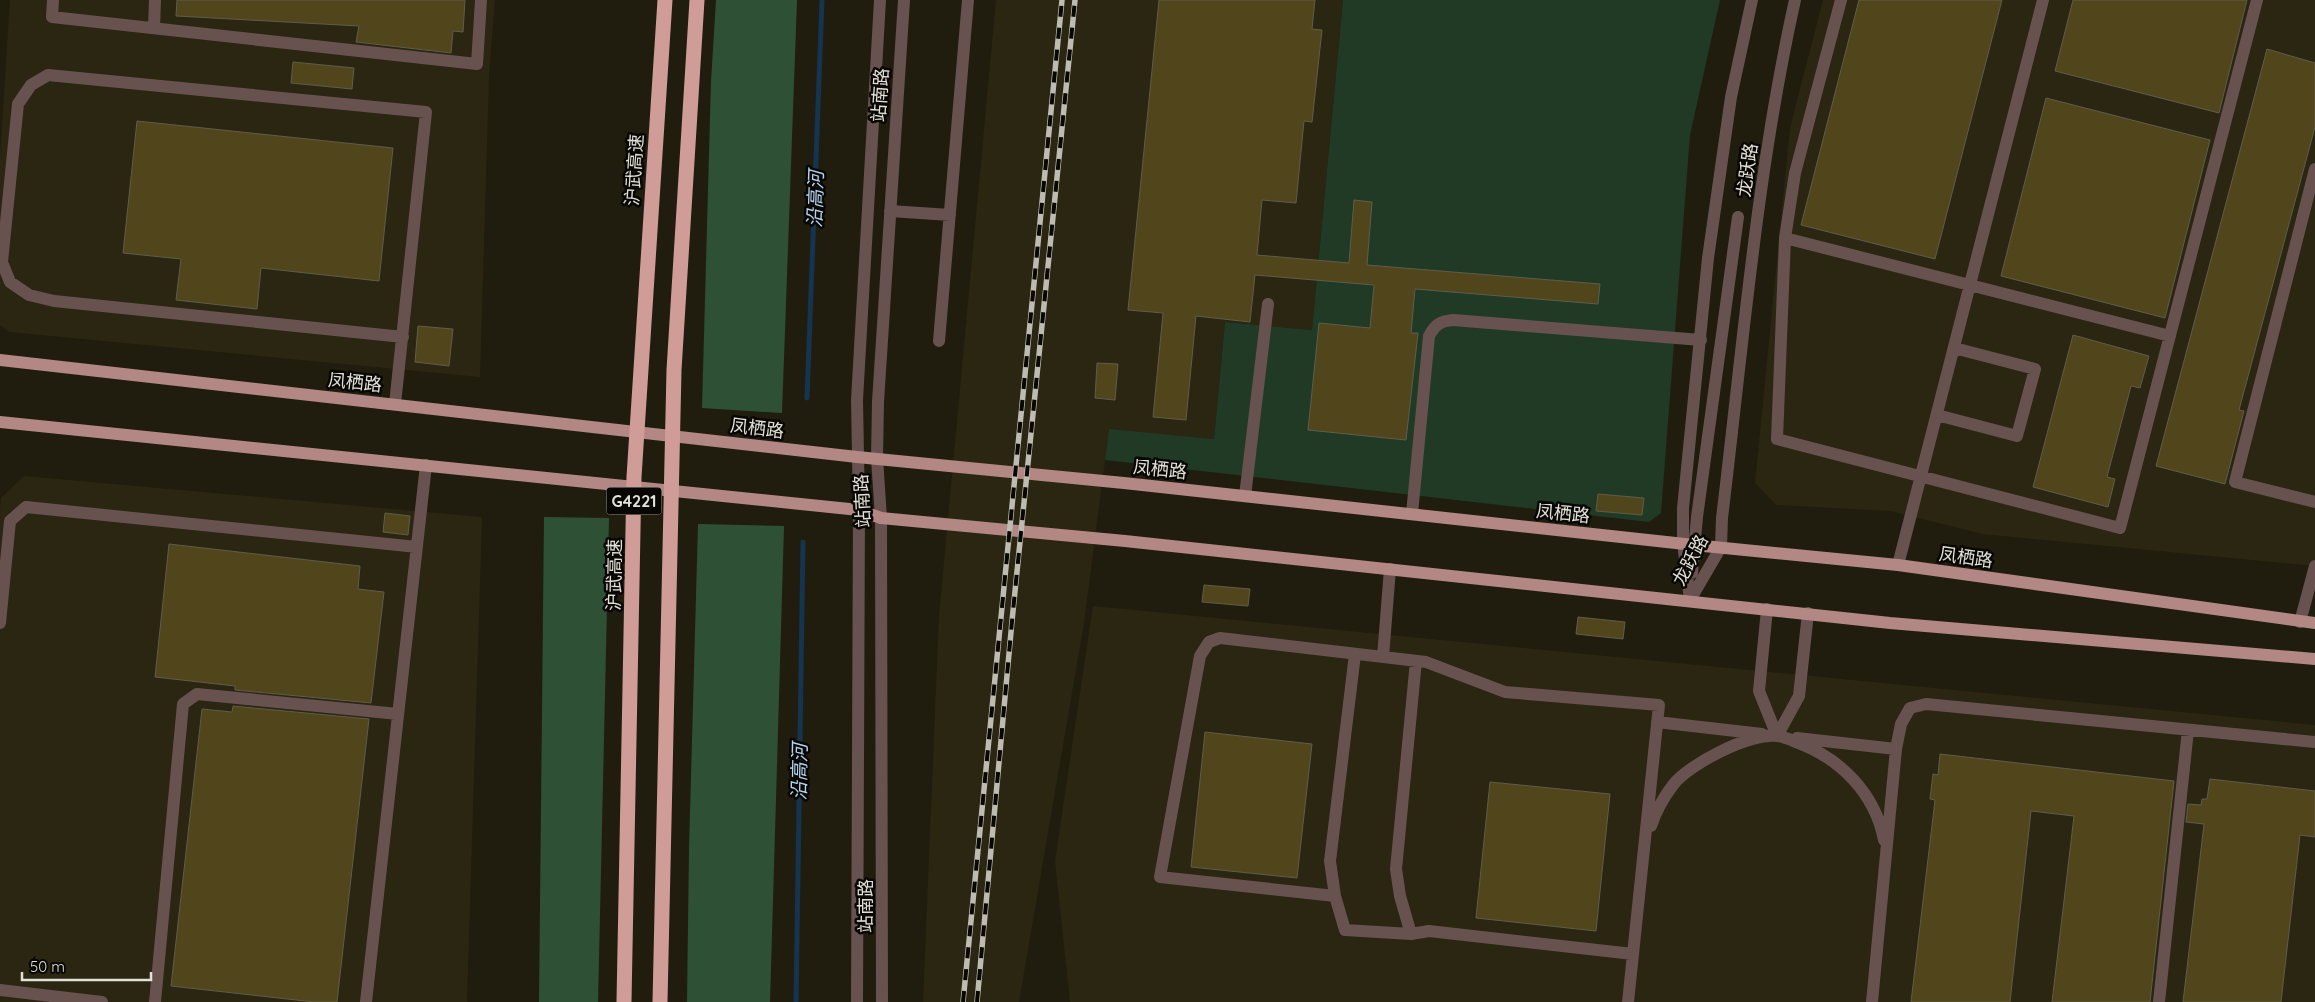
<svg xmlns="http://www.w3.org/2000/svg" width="2315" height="1002" font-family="Quicksand,'Noto Sans SC',sans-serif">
<rect width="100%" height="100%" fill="#201d0f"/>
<path fill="#2a2611" d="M10,0H495L489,76L480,377L9,332L0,325V157Z
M996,0H1343L1312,330L1225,322L1214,439L1109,430L1084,623L1019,1002H923L939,616Z
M1823,0H2315V566L1982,534L1890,511L1776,505L1755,483L1790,128Z
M24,476L482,517L467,1002H0V508L1,498Z
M1093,606L2315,725V1002H1070L1055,861Z"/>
<path fill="#203a25" d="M1343,0H1720L1690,135L1661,513L1649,522L1105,460L1109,429L1214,439L1225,322L1312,330Z"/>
<path fill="#2e5135" d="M716,0H797L782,413L702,408L711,81Z
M544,517L609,518L598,1002H539Z
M698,524L784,526L770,1002H687L689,849Z"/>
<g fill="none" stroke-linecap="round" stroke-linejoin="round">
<path stroke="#153450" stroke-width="5" d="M807,398L822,0
M796,1002L803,542"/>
</g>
<path fill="#51461b" stroke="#605c4d" d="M177,0H465L463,32L453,31L451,53L356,42L359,26L176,16Z
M1159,0H1315L1312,29L1322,30L1312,122L1304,121L1296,203L1262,200L1257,255L1349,263L1354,200L1372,202L1367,265L1600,284L1598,304L1415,289L1411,333H1418L1406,440L1308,430L1319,323L1370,328L1374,285L1255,275L1250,322L1196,316L1186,420L1153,417L1163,313L1128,310Z
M1859,0H2002L1935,259L1801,225Z
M2073,0H2247L2219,113L2055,71Z
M2267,49L2315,63V127L2239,410L2244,411L2225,484L2156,466Z
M293,62L354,68L352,89L291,83Z
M2046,98L2210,140L2165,318L2001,276Z
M137,121L393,148L379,281L261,268L257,309L176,300L181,259L123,253Z
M418,326L453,329L449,366L415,362Z
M2073,335L2149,356L2140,388L2131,386L2107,477L2115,479L2108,507L2033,487Z
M1097,363L1118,364L1115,400L1095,398Z
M1598,494L1644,498L1642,515L1596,511Z
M385,513L410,516L408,535L383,532Z
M169,544L360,566L358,589L384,592L371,703L235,690V686L155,677Z
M1204,585L1250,589L1248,606L1202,602Z
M1578,617L1625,622L1623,639L1576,634Z
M233,706L369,719L337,1002H314L171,986L202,709L232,712Z
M1205,732L1312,744L1297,878L1191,867Z
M1940,754L2174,781L2150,1002H2052L2074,816L2031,811L2010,1002H1911L1935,800L1930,799L1933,774L1938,775Z
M2210,779L2315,791V837L2300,835L2281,1002H2183L2204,824L2186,822L2188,804L2201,805L2202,799H2207Z
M1490,782L1610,794L1596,931L1476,918Z"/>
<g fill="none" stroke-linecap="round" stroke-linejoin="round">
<path stroke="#675250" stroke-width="12" d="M53,0L52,17L477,64L481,0
M1841,0L1795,173L1785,238L1777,439L2120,528L2257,0
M154,28L155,0
M2315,169L2235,482L2315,502
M890,211L950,215
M1785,238L2170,336
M939,341L968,0
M395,404L426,112L48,75L31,85L18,104L2,262L10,282L29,295L54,301L403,337
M1937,415L2017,436L2035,369L1954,348
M1245,496L1268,304
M1412,514L1429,336C1435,325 1440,321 1453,320L1701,340
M1898,565L2043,0
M1692,573L1697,517L1738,217
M1690,600L1721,547L1722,518C1743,345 1757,170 1795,0
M1690,600L1683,543V508L1708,258L1731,97L1752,0
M1767,609L1759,691L1777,736
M2300,622L2315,566
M0,623L10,521L26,507L417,547
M1355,654L1330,861L1335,896L1345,930L1411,934L1400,896L1396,869L1416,661
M1383,657L1390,569
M1657,722L1762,734
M1777,736L1799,696L1808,613
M1797,738L1896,749
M1651,826C1656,811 1663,798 1673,785C1689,764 1751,732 1778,736C1784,737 1791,740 1796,742C1840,758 1875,793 1884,840
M1335,896L1160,877L1200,656L1209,642L1220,638L1426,662L1505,692L1659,705L1628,1002
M1411,934L1429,931L1633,954
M0,990L102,1002
M155,1002L183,704L197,694L398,714
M366,1002L426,465
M857,1002L859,510L857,400L880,0
M882,1002L881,518L877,458L878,402L904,0
M1872,1002L1896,749L1901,724L1910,708L1926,704L2315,742
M2159,1002L2188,730"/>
<path stroke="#b28784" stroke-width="12" d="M0,360L857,457L1124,483L1694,545L1898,565L2315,623
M0,422L859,510L881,518L1125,541L1890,623L2315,659"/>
<g stroke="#bebcb2" stroke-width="5.5">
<path id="rail" d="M963,1002L1062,0
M977,1002L1012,621L1075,0"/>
</g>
<use href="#rail" stroke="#080703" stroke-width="4" stroke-dasharray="11" stroke-linecap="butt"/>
<path stroke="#d09c98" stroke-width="15" d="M624,1002L634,477L665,0
M660,1002L674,370L697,0"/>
</g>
<g text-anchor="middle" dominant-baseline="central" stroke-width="5" stroke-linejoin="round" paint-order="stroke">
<rect fill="#080703" stroke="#a19f97" stroke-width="1" x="606.5" y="487.5" width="55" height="27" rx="4"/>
<g font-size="16" font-weight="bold" fill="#e2e0d7">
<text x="634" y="501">G4221</text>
</g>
<g font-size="18" fill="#e2e0d7" stroke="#080703">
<text transform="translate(880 95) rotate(-86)">站南路</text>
<text transform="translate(634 170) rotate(-86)">沪武高速</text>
<text transform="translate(1747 170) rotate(-82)">龙跃路</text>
<text transform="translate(355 382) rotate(6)">凤栖路</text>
<text transform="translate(757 428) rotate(7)">凤栖路</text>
<text transform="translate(1160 469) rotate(6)">凤栖路</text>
<text transform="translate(862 501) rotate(-93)">站南路</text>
<text transform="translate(1563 513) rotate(6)">凤栖路</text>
<text transform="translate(1966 557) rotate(8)">凤栖路</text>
<text transform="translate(1690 560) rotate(-62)">龙跃路</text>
<text transform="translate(614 575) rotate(-89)">沪武高速</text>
<text transform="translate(865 906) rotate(-90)">站南路</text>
</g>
<g font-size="19" font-style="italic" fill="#b5d4f4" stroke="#080703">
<text transform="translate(815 199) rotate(-88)">沿高河</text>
<text transform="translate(799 772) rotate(-89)">沿高河</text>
</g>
</g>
<path d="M22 972v8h129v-8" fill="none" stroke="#e2e0d7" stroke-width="2.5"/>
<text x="30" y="972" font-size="15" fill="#e2e0d7" stroke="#080703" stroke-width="4" paint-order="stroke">50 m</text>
</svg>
